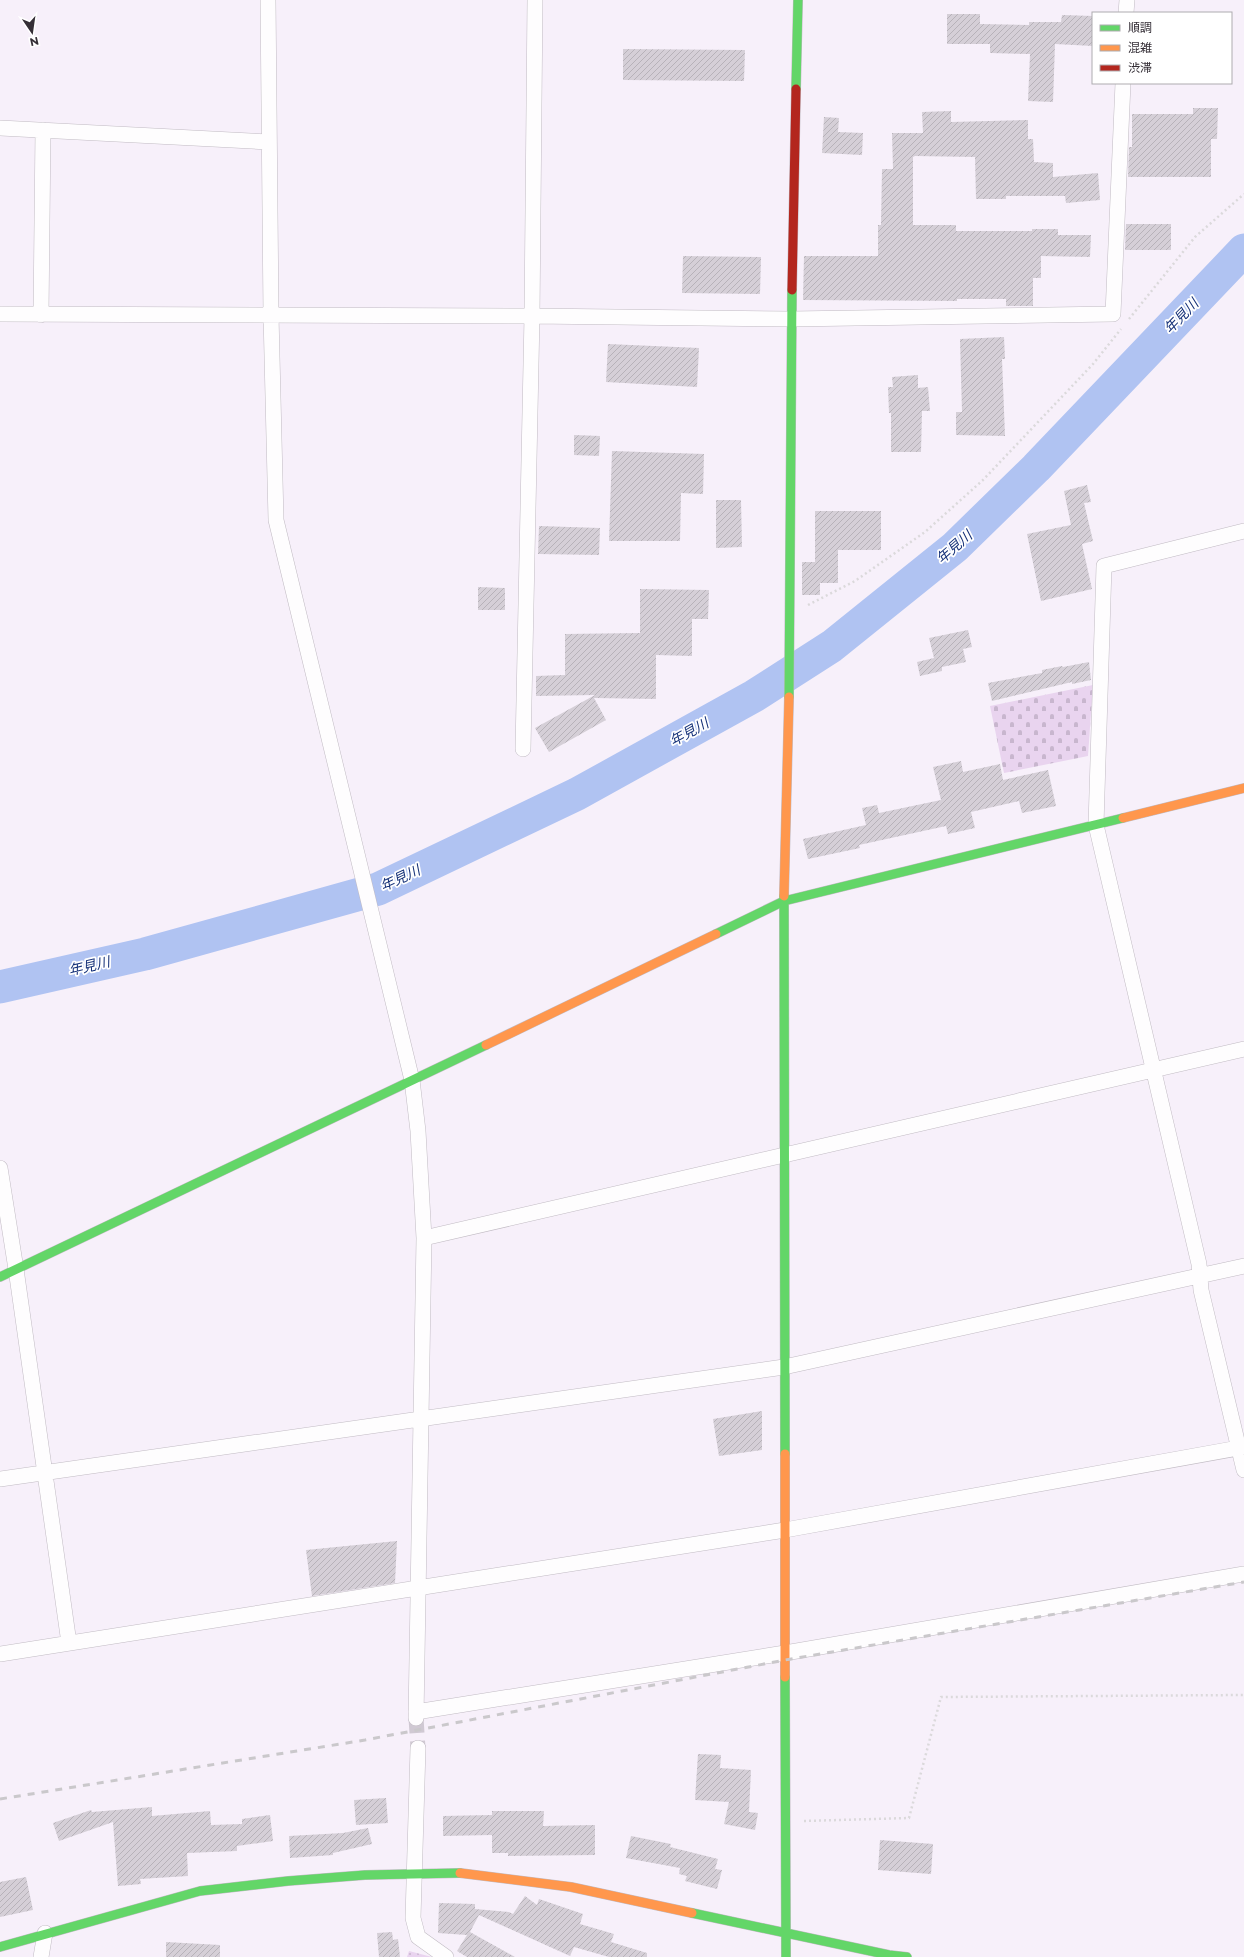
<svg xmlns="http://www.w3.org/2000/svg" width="1244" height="1957" font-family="Montserrat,'Noto Sans JP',sans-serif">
<defs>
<pattern id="cemetery-stones" width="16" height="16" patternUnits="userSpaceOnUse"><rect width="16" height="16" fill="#e9d4ef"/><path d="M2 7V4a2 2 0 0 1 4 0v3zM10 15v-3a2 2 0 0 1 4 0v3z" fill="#c8b6ce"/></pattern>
<pattern id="park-dots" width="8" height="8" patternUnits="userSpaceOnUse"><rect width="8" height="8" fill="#e9d4ef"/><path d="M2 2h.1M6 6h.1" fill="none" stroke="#c8b6ce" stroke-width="1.8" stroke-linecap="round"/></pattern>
<pattern id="building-hatch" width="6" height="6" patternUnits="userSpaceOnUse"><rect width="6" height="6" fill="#d5cfd7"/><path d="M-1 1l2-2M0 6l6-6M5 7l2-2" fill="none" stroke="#b7b2b9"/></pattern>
</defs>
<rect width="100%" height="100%" fill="#f7f0fa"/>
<path fill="url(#cemetery-stones)" d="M1093,685L1088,756L1004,773L990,706Z"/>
<path fill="url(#park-dots)" d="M409,1951L432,1957H407Z"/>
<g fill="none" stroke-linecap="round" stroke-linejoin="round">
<path stroke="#b0c3f2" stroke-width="33" d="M0,987L145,954L378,889L577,794L754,696L832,646L955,547L1036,468L1244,250"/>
</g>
<path fill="url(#building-hatch)" d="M947,14H980V24L1029,25V22H1061L1062,15L1093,16V46L1055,44L1053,102L1028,101L1030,54L990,53V44H947Z
M623,49L745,50L744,81L623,80Z
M1193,108H1218L1217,139H1211V177H1128L1129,147H1132V114H1193Z
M951,111V122L1028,120V139H1033L1034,162L1053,163V177L1098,173L1100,200L1066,203L1065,196H1006V199H976L975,157L915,156L913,157V225H956V231H1032V229H1058V235H1091L1090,257L1041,256V278H1033V306H1006V299H957V301L803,300L804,256H878V225H881L882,169H893L892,133H923L922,112Z
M824,117L839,118L838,132L863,133L862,155L822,153Z
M1126,224H1171V250H1125Z
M683,256L761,257L760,294L682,293Z
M1004,337L1005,359H1002L1005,436L956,435V412H962L960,339Z
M608,344L699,348L697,387L606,382Z
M918,375V388L928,387L930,411H922L921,452H891V413H889L888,387H893L892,377Z
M574,435L600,436L599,456L574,455Z
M612,451L704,454L703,494L681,493L680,541H609Z
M1087,485L1091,502L1084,503L1093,541L1082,544L1092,589L1041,601L1027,534L1071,525L1064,491Z
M716,500H741L742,547L716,548Z
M815,511H881V550H838V583H820V595H802V562H815Z
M539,526L600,528L599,555L538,554Z
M478,587L505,588V610H478Z
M640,589L709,590L708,619H692V656L656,655V699L594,698L606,720L549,752L535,728L595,695L536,696V676L565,675V634L640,633Z
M968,630L972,647L963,649L966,662L942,667V671L920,676L917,662L934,658L929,638Z
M1089,662L1091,680L1072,684V682L992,701L988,683L1042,673V670L1062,666L1063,667Z
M961,761L963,772L1000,764L1003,780L1048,770L1056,806L1022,813L1019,801L971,812L975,828L948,834L946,826L859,845L860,848L808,859L803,839L866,825L862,808L877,805L879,813L941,800L933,767Z
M762,1411V1450L719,1456L713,1419Z
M397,1541L395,1583L312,1596L306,1550Z
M698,1754L721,1755L720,1768L751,1770L749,1812L758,1813L755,1830L724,1824L729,1802L695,1800Z
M386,1798L388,1823L356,1825L354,1800Z
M152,1807V1816L210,1811L211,1825L242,1824V1819L270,1815L273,1841L237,1846V1851L187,1853L188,1876L140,1879L141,1884L118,1886L113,1822L59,1841L53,1823L91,1810L92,1812Z
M492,1811H544L543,1826L595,1825V1855L508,1856V1853H492V1835L443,1836V1816L492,1815Z
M368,1828L372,1844L333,1853V1855L290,1858L289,1836L343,1833Z
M631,1836L671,1844L670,1847L718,1859L715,1869L722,1870L717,1889L685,1881L687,1876L679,1874L680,1868L626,1858Z
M880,1840L933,1844L931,1874L878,1870Z
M26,1877L33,1910L0,1917V1882Z
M525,1896L537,1905L539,1899L583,1914L580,1924L614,1934L611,1942L647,1953V1957H609L574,1947L570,1956L479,1915L470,1932L515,1957H467L457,1951L467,1935L438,1933L439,1903L475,1904V1909L509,1912L513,1914Z
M392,1932L393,1940L398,1939L400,1957H379L377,1933Z
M166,1942L220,1945V1957H166Z"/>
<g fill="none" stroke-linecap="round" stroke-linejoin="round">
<path stroke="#d0c9d3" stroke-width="15" stroke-dasharray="15 8" stroke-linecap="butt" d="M416,1718L418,1748"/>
<g stroke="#c1bbc3" stroke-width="16">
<path id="street" d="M268,0L271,315L276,520L412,1080L418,1131L424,1238L416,1718
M1126,13L1127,0
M0,128L269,142
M0,314L532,316L791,319L1113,314L1123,83
M41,315L43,130
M1244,531L1104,566L1096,825L1199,1264L1201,1290L1244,1470
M523,749L532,316L535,0
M0,1168L16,1269L69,1643
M424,1238L1244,1049
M0,1479L784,1367L1244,1266
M0,1654L785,1530L1244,1447
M416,1712L785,1653L1244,1574
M418,1748L413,1918L418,1937L446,1957
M41,1957L45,1933"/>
</g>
<g stroke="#c1bbc3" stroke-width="10">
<path id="fast" d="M796,89L798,0
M789,697L792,290
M784,896L785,1454
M716,934L784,901L1123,818
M0,1277L486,1045
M785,1677L786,1957
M692,1913L889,1955L907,1957
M0,1947L200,1891L288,1881L365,1875L460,1873"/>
</g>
<g stroke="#c1bbc3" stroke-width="10">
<path id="slow" d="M1123,818L1244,788
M784,896L789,697
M486,1045L716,934
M785,1454V1677
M460,1873L571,1887L692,1913"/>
</g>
<g stroke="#c1bbc3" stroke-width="10">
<path id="jam" d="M792,290L796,89"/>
</g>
<path stroke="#dbd9db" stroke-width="2.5" stroke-dasharray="2 3" stroke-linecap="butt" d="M1129,319L1195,237L1244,194
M808,605L855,581L925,532L983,480L1093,364L1121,329
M804,1821L909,1818L941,1697L1244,1695"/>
<use href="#street" stroke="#fefdfe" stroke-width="15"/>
<use href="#fast" stroke="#63d668" stroke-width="9"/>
<use href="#slow" stroke="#ff974d" stroke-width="9"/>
<use href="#jam" stroke="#b3261e" stroke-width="9"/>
<path stroke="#cac8cb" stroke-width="3" stroke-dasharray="7 7" stroke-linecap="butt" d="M0,1799L365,1740L785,1660L1244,1582"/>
</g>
<g text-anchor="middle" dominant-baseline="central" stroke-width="3.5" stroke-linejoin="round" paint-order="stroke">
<g font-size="14" font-style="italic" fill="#153178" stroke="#fff">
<text transform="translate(1181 316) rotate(-46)">年見川</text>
<text transform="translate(954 547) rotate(-41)">年見川</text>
<text transform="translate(689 732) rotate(-29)">年見川</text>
<text transform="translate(400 878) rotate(-25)">年見川</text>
<text transform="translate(89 966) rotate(-13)">年見川</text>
</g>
</g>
<rect x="1092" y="12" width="140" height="72" fill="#ffffff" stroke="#aeabaf"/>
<rect x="1100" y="25" width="20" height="6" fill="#63d668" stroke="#aeabaf"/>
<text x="1128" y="32" font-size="12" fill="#342e36">順調</text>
<rect x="1100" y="45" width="20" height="6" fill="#ff974d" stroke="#aeabaf"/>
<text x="1128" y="52" font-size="12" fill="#342e36">混雑</text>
<rect x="1100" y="65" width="20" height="6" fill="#b3261e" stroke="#aeabaf"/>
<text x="1128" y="72" font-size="12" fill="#342e36">渋滞</text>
<g transform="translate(32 32) rotate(167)" stroke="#ffffff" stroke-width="3" paint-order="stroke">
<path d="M0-3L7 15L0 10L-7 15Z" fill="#342e36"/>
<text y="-6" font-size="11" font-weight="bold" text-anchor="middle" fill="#342e36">N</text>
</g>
</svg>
